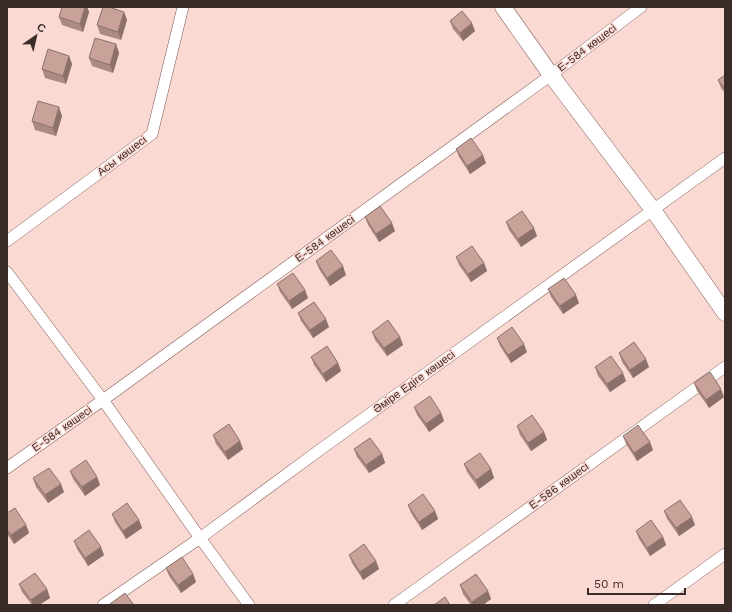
<svg xmlns="http://www.w3.org/2000/svg" width="732" height="612" font-family="'Work Sans',sans-serif">
<rect width="100%" height="100%" fill="#fbd9d3"/>
<g fill="none" stroke-linecap="round" stroke-linejoin="round">
<g stroke="#805d56" stroke-width="12">
<path id="street" d="M7,241L152,134L183,7
M7,272L103,400L200,538L249,605
M7,468L103,400L551,75L641,7
M103,605L200,538L321,449L725,158
M394,605L725,367
M654,605L725,554"/>
</g>
<g stroke="#805d56" stroke-width="17">
<path id="secondary" d="M503,7L551,75L653,210L725,313"/>
</g>
<use href="#street" stroke="#fff" stroke-width="11"/>
<use href="#secondary" stroke="#fff" stroke-width="16"/>
</g>
<path fill="#ac8a84" d="M62,7H87L89,12L83,32L62,25L59,17Z
M124,12L127,20L121,40L100,34L97,25Z
M450,21L475,31L463,41L453,29Z
M116,44L119,53L113,73L92,66L89,58Z
M69,56L72,64L66,84L45,78L42,69Z
M725,75V93L721,88L718,80Z
M62,116L56,136L35,130L32,121Z
M456,149L486,163L470,174L459,157Z
M365,217L395,231L379,242L368,225Z
M506,222L537,236L521,247L509,230Z
M456,257L484,263L487,271L471,282L459,265Z
M316,261L346,275L330,286L319,269Z
M277,284L305,290L308,298L292,309L280,292Z
M548,289L579,303L563,314L551,297Z
M298,313L329,327L313,338L301,321Z
M372,332L400,337L403,345L387,356L375,340Z
M497,338L527,352L511,363L500,346Z
M619,353L649,367L633,378L622,362Z
M311,357L338,363L341,371L326,382L314,365Z
M595,367L626,381L610,392L598,376Z
M694,383L724,397L709,408L697,391Z
M414,407L441,413L444,421L429,432L417,415Z
M517,426L544,432L547,440L531,451L520,435Z
M213,435L240,441L243,449L228,460L216,444Z
M623,436L653,450L637,461L626,444Z
M354,449L382,454L385,463L369,473L357,457Z
M464,464L491,469L494,478L479,489L467,472Z
M70,471L97,477L100,485L85,496L73,479Z
M33,478L64,492L48,503L36,487Z
M408,505L435,511L438,519L422,530L411,513Z
M664,511L695,525L679,536L667,519Z
M7,513L26,525L29,533L14,544L7,534Z
M112,514L139,520L142,528L126,539L115,522Z
M636,531L663,537L666,545L650,556L639,539Z
M74,541L104,555L88,566L77,549Z
M349,555L376,561L379,569L363,580L352,563Z
M166,568L193,574L196,582L181,593L169,576Z
M19,584L47,589L50,598L39,605H32L22,592Z
M460,585L488,591L491,599L483,605H471L463,594Z"/>
<path fill="#8c716b" d="M85,7H87L89,12L83,32L80,24Z
M124,12L127,20L121,40L118,32Z
M472,23L475,31L463,41L460,33Z
M116,44L119,53L113,73L110,65Z
M69,56L72,64L66,84L63,76Z
M59,107L62,116L56,136L53,128Z
M483,155L486,163L470,174L467,166Z
M392,223L395,231L379,242L376,234Z
M534,228L537,236L521,247L518,239Z
M484,263L487,271L471,282L468,274Z
M343,266L346,275L330,286L327,278Z
M305,290L308,298L292,309L289,301Z
M576,295L579,303L563,314L560,306Z
M326,319L329,327L313,338L310,330Z
M400,337L403,345L387,356L384,348Z
M524,344L527,352L511,363L508,355Z
M646,359L649,367L633,378L630,370Z
M338,363L341,371L326,382L323,374Z
M623,373L626,381L610,392L607,384Z
M721,389L724,397L709,408L706,400Z
M441,413L444,421L429,432L426,424Z
M544,432L547,440L531,451L528,443Z
M240,441L243,449L228,460L225,452Z
M650,442L653,450L637,461L634,453Z
M382,454L385,463L369,473L366,465Z
M491,469L494,478L479,489L476,480Z
M97,477L100,485L85,496L82,487Z
M61,484L64,492L48,503L45,495Z
M435,511L438,519L422,530L419,522Z
M692,517L695,525L679,536L676,528Z
M139,520L142,528L126,539L123,531Z
M26,525L29,533L14,544L11,535Z
M663,537L666,545L650,556L647,548Z
M101,547L104,555L88,566L85,558Z
M376,561L379,569L363,580L360,572Z
M193,574L196,582L181,593L178,585Z
M47,589L50,598L39,605H33L31,600Z
M488,591L491,599L483,605H473L472,602Z"/>
<path fill="#c8a199" stroke="#8c716b" d="M62,7H85L80,24L59,17Z
M103,7H109L124,12L118,32L97,25Z
M462,11L472,23L460,33L450,21Z
M95,38L116,44L110,65L89,58Z
M48,49L69,56L63,76L42,69Z
M725,75V89L718,80Z
M38,101L59,107L53,128L32,121Z
M471,138L483,155L467,166L456,149Z
M380,206L392,223L376,234L365,217Z
M522,211L534,228L518,239L506,222Z
M472,246L484,263L468,274L456,257Z
M331,250L343,266L327,278L316,261Z
M293,273L305,290L289,301L277,284Z
M564,278L576,295L560,306L548,289Z
M314,302L326,319L310,330L298,313Z
M388,320L400,337L384,348L372,332Z
M512,327L524,344L508,355L497,338Z
M634,342L646,359L630,370L619,353Z
M327,346L338,363L323,374L311,357Z
M611,356L623,373L607,384L595,367Z
M710,372L721,389L706,400L694,383Z
M430,396L441,413L426,424L414,407Z
M532,415L544,432L528,443L517,426Z
M229,424L240,441L225,452L213,435Z
M638,425L650,442L634,453L623,436Z
M370,438L382,454L366,465L354,449Z
M480,453L491,469L476,480L464,464Z
M86,460L97,477L82,487L70,471Z
M49,468L61,484L45,495L33,478Z
M423,494L435,511L419,522L408,505Z
M680,500L692,517L676,528L664,511Z
M127,503L139,520L123,531L112,514Z
M15,508L26,525L11,535L7,530V513Z
M651,520L663,537L647,548L636,531Z
M89,530L101,547L85,558L74,541Z
M364,544L376,561L360,572L349,555Z
M182,557L193,574L178,585L166,568Z
M35,573L47,589L31,600L19,584Z
M476,574L488,591L472,602L460,585Z
M125,593L134,605H110V604Z
M445,597L450,605H434Z"/>
<g text-anchor="middle" dominant-baseline="central" stroke-width="3" stroke-linejoin="round" paint-order="stroke">
<g font-size="11" fill="#3b2c29" stroke="#fbd9d3">
<text transform="translate(587 48) rotate(-37)">Е-584 көшесі</text>
<text transform="translate(122 156) rotate(-37)">Асы көшесі</text>
<text transform="translate(325 239) rotate(-36)">Е-584 көшесі</text>
<text transform="translate(414 382) rotate(-36)">Әміре Едіге көшесі</text>
<text transform="translate(62 429) rotate(-35)">Е-584 көшесі</text>
<text transform="translate(559 486) rotate(-36)">Е-586 көшесі</text>
</g>
</g>
<rect width="732" height="612" fill="none" stroke="#3b2c29" stroke-width="16"/>
<g transform="translate(36 36) rotate(34)" stroke="#fbd9d3" stroke-width="3" paint-order="stroke">
<path d="M0-3L7 15L0 10L-7 15Z" fill="#3b2c29"/>
<text y="-6" font-size="11" font-weight="bold" text-anchor="middle" fill="#3b2c29">С</text>
</g>
<path d="M588 588v6h97v-6" fill="none" stroke="#3b2c29" stroke-width="2"/>
<text x="594" y="588" font-size="12" fill="#3b2c29" stroke="#fbd9d3" stroke-width="3" paint-order="stroke">50 m</text>
</svg>
